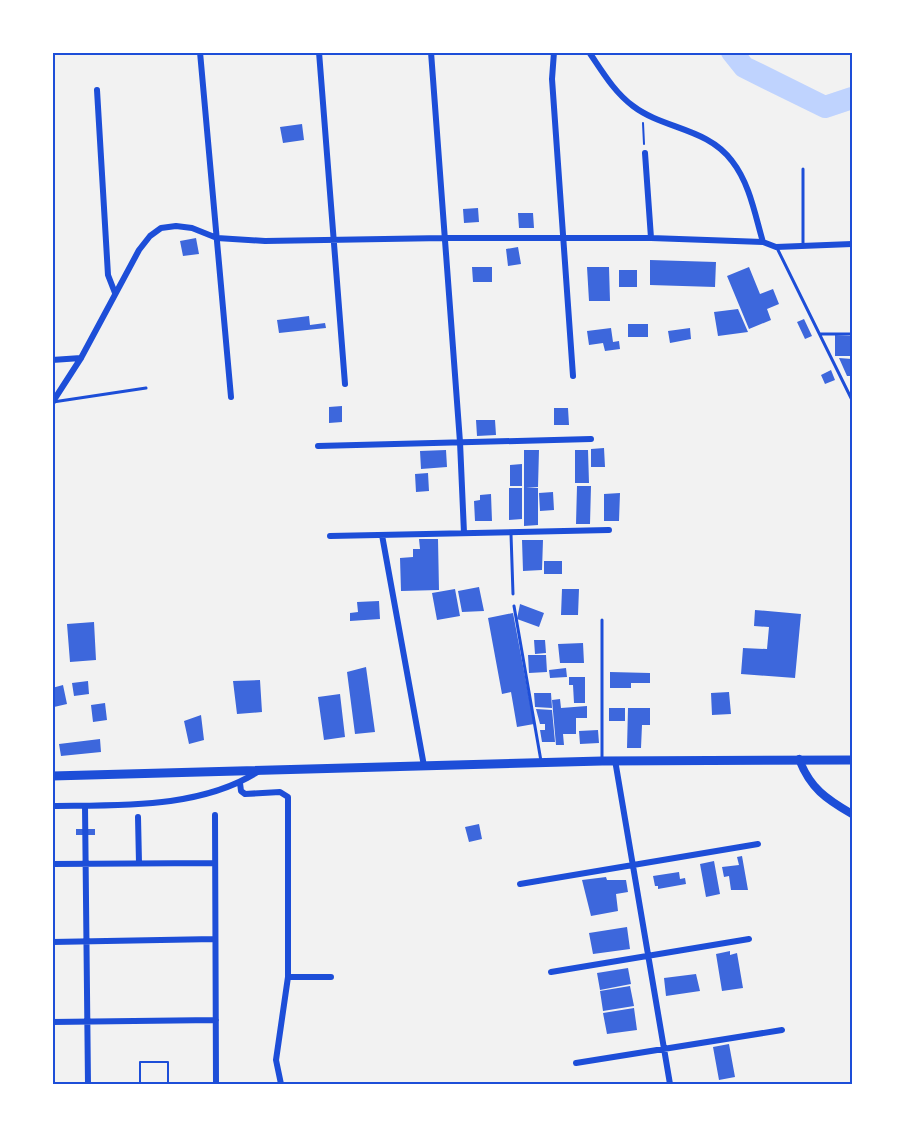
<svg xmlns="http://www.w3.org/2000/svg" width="905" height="1137" font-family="'Titillium Web',sans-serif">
<rect width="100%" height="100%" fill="#f2f2f2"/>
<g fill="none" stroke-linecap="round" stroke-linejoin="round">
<path stroke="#bfd3fe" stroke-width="22" d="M732,52L744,67L825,107L852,98"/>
</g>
<path fill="#3d67dc" d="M302,124L304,140L283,143L280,127Z
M478,208L479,222L464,223L463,209Z
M518,213H533L534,228H519Z
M196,238L199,254L183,256L180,241Z
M518,247L521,264L508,266L506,249Z
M650,260L716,262L715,287L650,285Z
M472,267H492V282H473Z
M587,267H609L610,301H589Z
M749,267L760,294L773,289L779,304L767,309L771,320L749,329L727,276Z
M619,270H637V287H619Z
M738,309L748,332L718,336L714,312Z
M309,316L310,325L325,323L326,328L279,333L277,320Z
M804,319L812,336L805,339L797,322Z
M628,324H648V337H628Z
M611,328L613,342L619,341L620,349L605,351L603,343L589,345L587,331Z
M690,328L691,339L670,343L668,331Z
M835,335L852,336V356H835Z
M839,358L852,359V376H847Z
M831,370L835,380L825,384L821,375Z
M342,406V422L329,423V407Z
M554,408H568L569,425H554Z
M476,420H495L496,435L477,436Z
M604,448L605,467H591V449Z
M446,450L447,467L421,469L420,451Z
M524,450H539L538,487H526L538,488V525L524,526Z
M575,450H588L589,483H575Z
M522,464V486H510V465Z
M428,473L429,491L416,492L415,474Z
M577,486H591L590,524H576Z
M509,488H522V519L509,520Z
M553,492L554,510L540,511L539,493Z
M620,493L619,521H604V494Z
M491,494L492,521H475L474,501L480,500V495Z
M419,539H438L439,590L401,591L400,558L413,557V549H420Z
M522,540H543L542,570L523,571Z
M544,561H562V574H544Z
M479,587L484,611L462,612L458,591Z
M455,589L460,616L437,620L432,593Z
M562,589H579L578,615H561Z
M379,601L380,619L350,621V613L358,612L357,602Z
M520,604L544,613L539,627L517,619Z
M755,610L801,614L795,678L741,674L743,648L767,649L769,627L754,626Z
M513,613L534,724L517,727L511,692L502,694L488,618Z
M94,622L96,660L70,662L67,624Z
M534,640H545L546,653L535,654Z
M583,643L584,663H560L558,644Z
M528,655H546L547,672L529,673Z
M366,667L375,732L355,734L347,672Z
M566,668L567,677L550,678L549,670Z
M610,672L650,673V683H631V688H610Z
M569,677H585V703H574L573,685H569Z
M260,680L262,712L237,714L233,681Z
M88,681L89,694L74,696L72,683Z
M63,685L67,704L54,707L52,688Z
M729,692L731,714L712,715L711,693Z
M534,693H551L552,708L535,707Z
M340,694L345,737L324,740L318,697Z
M560,699L561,708L587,706V718H576V734H563L564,745H556L552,700Z
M105,703L107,720L93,722L91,705Z
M609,708H625V721H609Z
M628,708H650V725H642L641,748H627Z
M536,709L552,710L555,742H542L540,730H545V724H540Z
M201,715L204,740L189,744L184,721Z
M598,730L599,743L580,744L579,731Z
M100,739L101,752L61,756L59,744Z
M479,824L482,839L469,842L465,827Z
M76,829H95V835H76Z
M742,856L748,890H731L729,876L724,877L722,867L739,865L737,857Z
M714,861L720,894L706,897L700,864Z
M679,872L680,879L685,878L686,884L658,889V886H655L653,876Z
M606,877L607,880H626L628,892L616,894L618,911L591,916L582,880Z
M627,927L630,949L593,954L589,933Z
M730,951V955L737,953L743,988L722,991L716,954Z
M628,968L631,984L600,990L597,973Z
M696,974L700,991L666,996L664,978Z
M630,986L634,1006L603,1011L600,991Z
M634,1008L637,1030L607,1034L603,1013Z
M729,1044L735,1077L719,1080L713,1047Z"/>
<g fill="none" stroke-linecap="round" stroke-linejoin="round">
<path stroke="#1d4ed8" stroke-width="2" d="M643,123L644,144
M140,1084V1062H168V1084"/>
<path stroke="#1d4ed8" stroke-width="3" d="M803,169V246
M777,248L852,400
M820,334H852
M53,402L146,388
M511,534L513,594
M514,606L541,761
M602,759V620"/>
<path stroke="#1d4ed8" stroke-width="6" d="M200,52L231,397
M319,52L345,384
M431,52L460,442L464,533
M554,52L552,79L573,376
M589,52C602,71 614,92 633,106C663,129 708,128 732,161C750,184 755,215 763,242
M97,90L108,275L115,293
M645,153L651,238
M52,360L81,358
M52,403L81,358L139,250L150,236L161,228L176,226L192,228L217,238L265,241L444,238H651L763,242L776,247L852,244
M318,446L591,439
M382,535L424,766
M330,536L609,530
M615,760L670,1084
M240,783L241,791L245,794L280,792L288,797V977L276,1060L281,1084
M52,806C119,805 201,809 259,771
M85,806L88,1084
M215,815L216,1084
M138,817L139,863
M52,864L215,863
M520,884L758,844
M52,942L215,939
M551,972L749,939
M288,977H331
M52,1022L216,1020
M576,1063L782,1030"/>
<path stroke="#1d4ed8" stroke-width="8" d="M799,759C810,788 826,799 852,814"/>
<path stroke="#1d4ed8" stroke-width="9" d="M52,776L602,761L852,760"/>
</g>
<rect width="905" height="1137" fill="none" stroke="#ffffff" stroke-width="108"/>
<rect x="54" y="54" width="797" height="1029" fill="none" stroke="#1d4ed8" stroke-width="2"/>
</svg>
